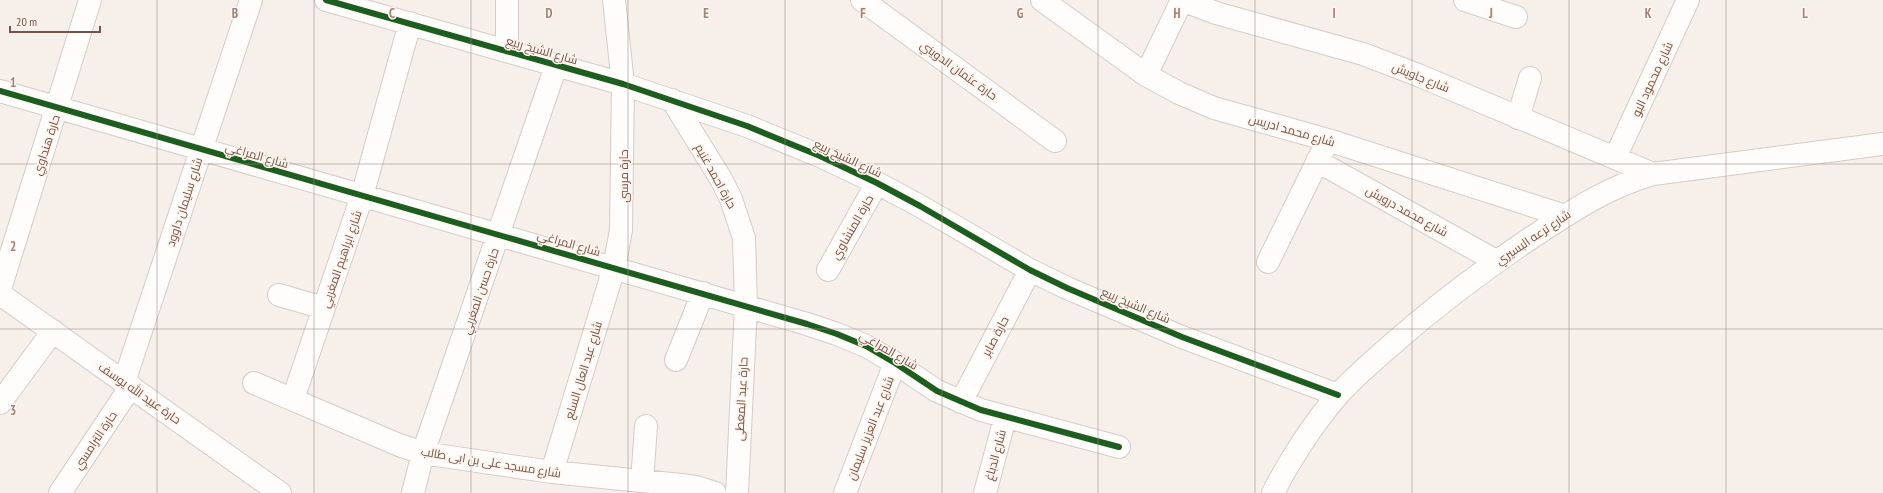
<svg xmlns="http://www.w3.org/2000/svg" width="1883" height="493" font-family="'PT Sans Narrow',Cairo,sans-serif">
<rect width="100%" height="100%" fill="#f7f0ea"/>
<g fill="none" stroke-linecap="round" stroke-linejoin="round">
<g stroke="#d5cbc7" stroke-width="24">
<path id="minor" d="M326,0L623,84L747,126L820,156L877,183L920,206L1030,270L1067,288L1182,337L1338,395
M862,0L1055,141
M1042,0L1146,75L1179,93L1214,108L1328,140L1565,216
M1182,0L1216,13L1363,54L1418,75L1653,174
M1465,0L1516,17
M507,50V0
M1146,75L1182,0
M0,91L807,324L837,334L866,346L895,363L937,391L981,410L1119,447
M672,100L721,179L731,199L744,238L746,305L737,493
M1518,118L1530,78
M1615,158L1688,0
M1317,161L1496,261
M1268,262L1324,148
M828,270L877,183
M0,289L90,0
M0,294L280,493
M279,295L324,308
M676,360L703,293
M124,382L251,0
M254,383L399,445L423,453L552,472L681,485L696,487L715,493
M293,399L362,196L410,23
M961,402L1030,270
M0,403L53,331
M552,472L614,268L621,230L623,84L614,0
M642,481L646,426
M60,493L131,386
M413,493L423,453L556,66
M845,493L895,363
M985,493L1005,418
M1273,493C1289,461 1315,421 1338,395C1353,378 1372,362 1389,347C1433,308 1479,273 1528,240C1569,213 1605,188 1653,174L1883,144"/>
</g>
<use href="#minor" stroke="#fefdfc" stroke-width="22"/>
<g stroke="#fff4eb" stroke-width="8">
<path id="cycleway" d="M326,0L623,84L747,126L820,156L877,183L920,206L1030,270L1067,288L1182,337L1338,395
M0,91L807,324L837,334L866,346L895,363L937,391L981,410L1119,447"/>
</g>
<use href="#cycleway" stroke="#1b5e20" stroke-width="6"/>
</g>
<path fill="none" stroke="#9d847c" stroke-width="1" stroke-opacity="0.55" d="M157,0V493M314,0V493M471,0V493M628,0V493M785,0V493M942,0V493M1098,0V493M1255,0V493M1412,0V493M1569,0V493M1726,0V493M0,164H1883M0,329H1883"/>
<g text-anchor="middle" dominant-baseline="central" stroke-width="3" stroke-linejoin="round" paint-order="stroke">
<g font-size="12" fill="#74534a" stroke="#fff4eb">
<text transform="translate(542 50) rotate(16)">شارع الشيخ ربيع</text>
<text transform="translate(959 70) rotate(36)">حارة عثمان الدويني</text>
<text transform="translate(1421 77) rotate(22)">شارع جاويش</text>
<text transform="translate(1652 79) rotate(-65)">شارع محمود البو</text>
<text transform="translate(1292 130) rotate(16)">شارع محمد ادريس</text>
<text transform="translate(46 145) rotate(-72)">حارة هنداوي</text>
<text transform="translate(257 155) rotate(16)">شارع المراغي</text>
<text transform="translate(848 158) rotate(25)">شارع الشيخ ربيع</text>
<text transform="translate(623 176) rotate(-90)">حارة مرسى</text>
<text transform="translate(716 176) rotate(61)">حارة احمد غنيم</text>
<text transform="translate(184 202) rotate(-72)">شارع سليمان داوود</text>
<text transform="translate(1407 211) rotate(29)">شارع محمد درويش</text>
<text transform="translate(852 227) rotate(-60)">حارة المنشاوي</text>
<text transform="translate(1533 237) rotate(-34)">شارع ترعه البسيري</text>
<text transform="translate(569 243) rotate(16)">شارع المراغي</text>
<text transform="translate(341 259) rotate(-71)">شارع ابراهيم المغربي</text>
<text transform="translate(480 291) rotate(-71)">حارة حسن المغربي</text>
<text transform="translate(1136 305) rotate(23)">شارع الشيخ ربيع</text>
<text transform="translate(995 336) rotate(-62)">حارة صابر</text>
<text transform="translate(889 350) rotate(30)">شارع المراغي</text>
<text transform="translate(583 370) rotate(-73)">شارع عبد العال السلع</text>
<text transform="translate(140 393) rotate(35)">حارة عبيد الله يوسف</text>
<text transform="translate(741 399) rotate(-87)">حارة عبد المعطى</text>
<text transform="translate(870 428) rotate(-69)">شارع عبد العزيز سليمان</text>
<text transform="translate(95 440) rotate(-56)">حارة الترامسي</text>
<text transform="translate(995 455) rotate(-75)">شارع الدباغ</text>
<text transform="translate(491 462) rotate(9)">شارع مسجد على بن ابى طالب</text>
</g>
</g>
<g font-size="13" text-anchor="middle" font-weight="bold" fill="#9d847c" stroke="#fff4eb" stroke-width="3" stroke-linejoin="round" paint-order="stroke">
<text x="235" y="18">B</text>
<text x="392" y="18">C</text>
<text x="549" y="18">D</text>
<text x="706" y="18">E</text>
<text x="863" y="18">F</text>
<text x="1020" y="18">G</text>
<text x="1177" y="18">H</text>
<text x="1334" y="18">I</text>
<text x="1491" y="18">J</text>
<text x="1648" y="18">K</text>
<text x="1805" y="18">L</text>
<text x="13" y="87">1</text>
<text x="13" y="251">2</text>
<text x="13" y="415">3</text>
</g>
<path d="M10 26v6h90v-6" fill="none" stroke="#74534a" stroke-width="2"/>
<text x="16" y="26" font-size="12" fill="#74534a" stroke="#fff4eb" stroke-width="3" paint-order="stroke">20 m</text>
</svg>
